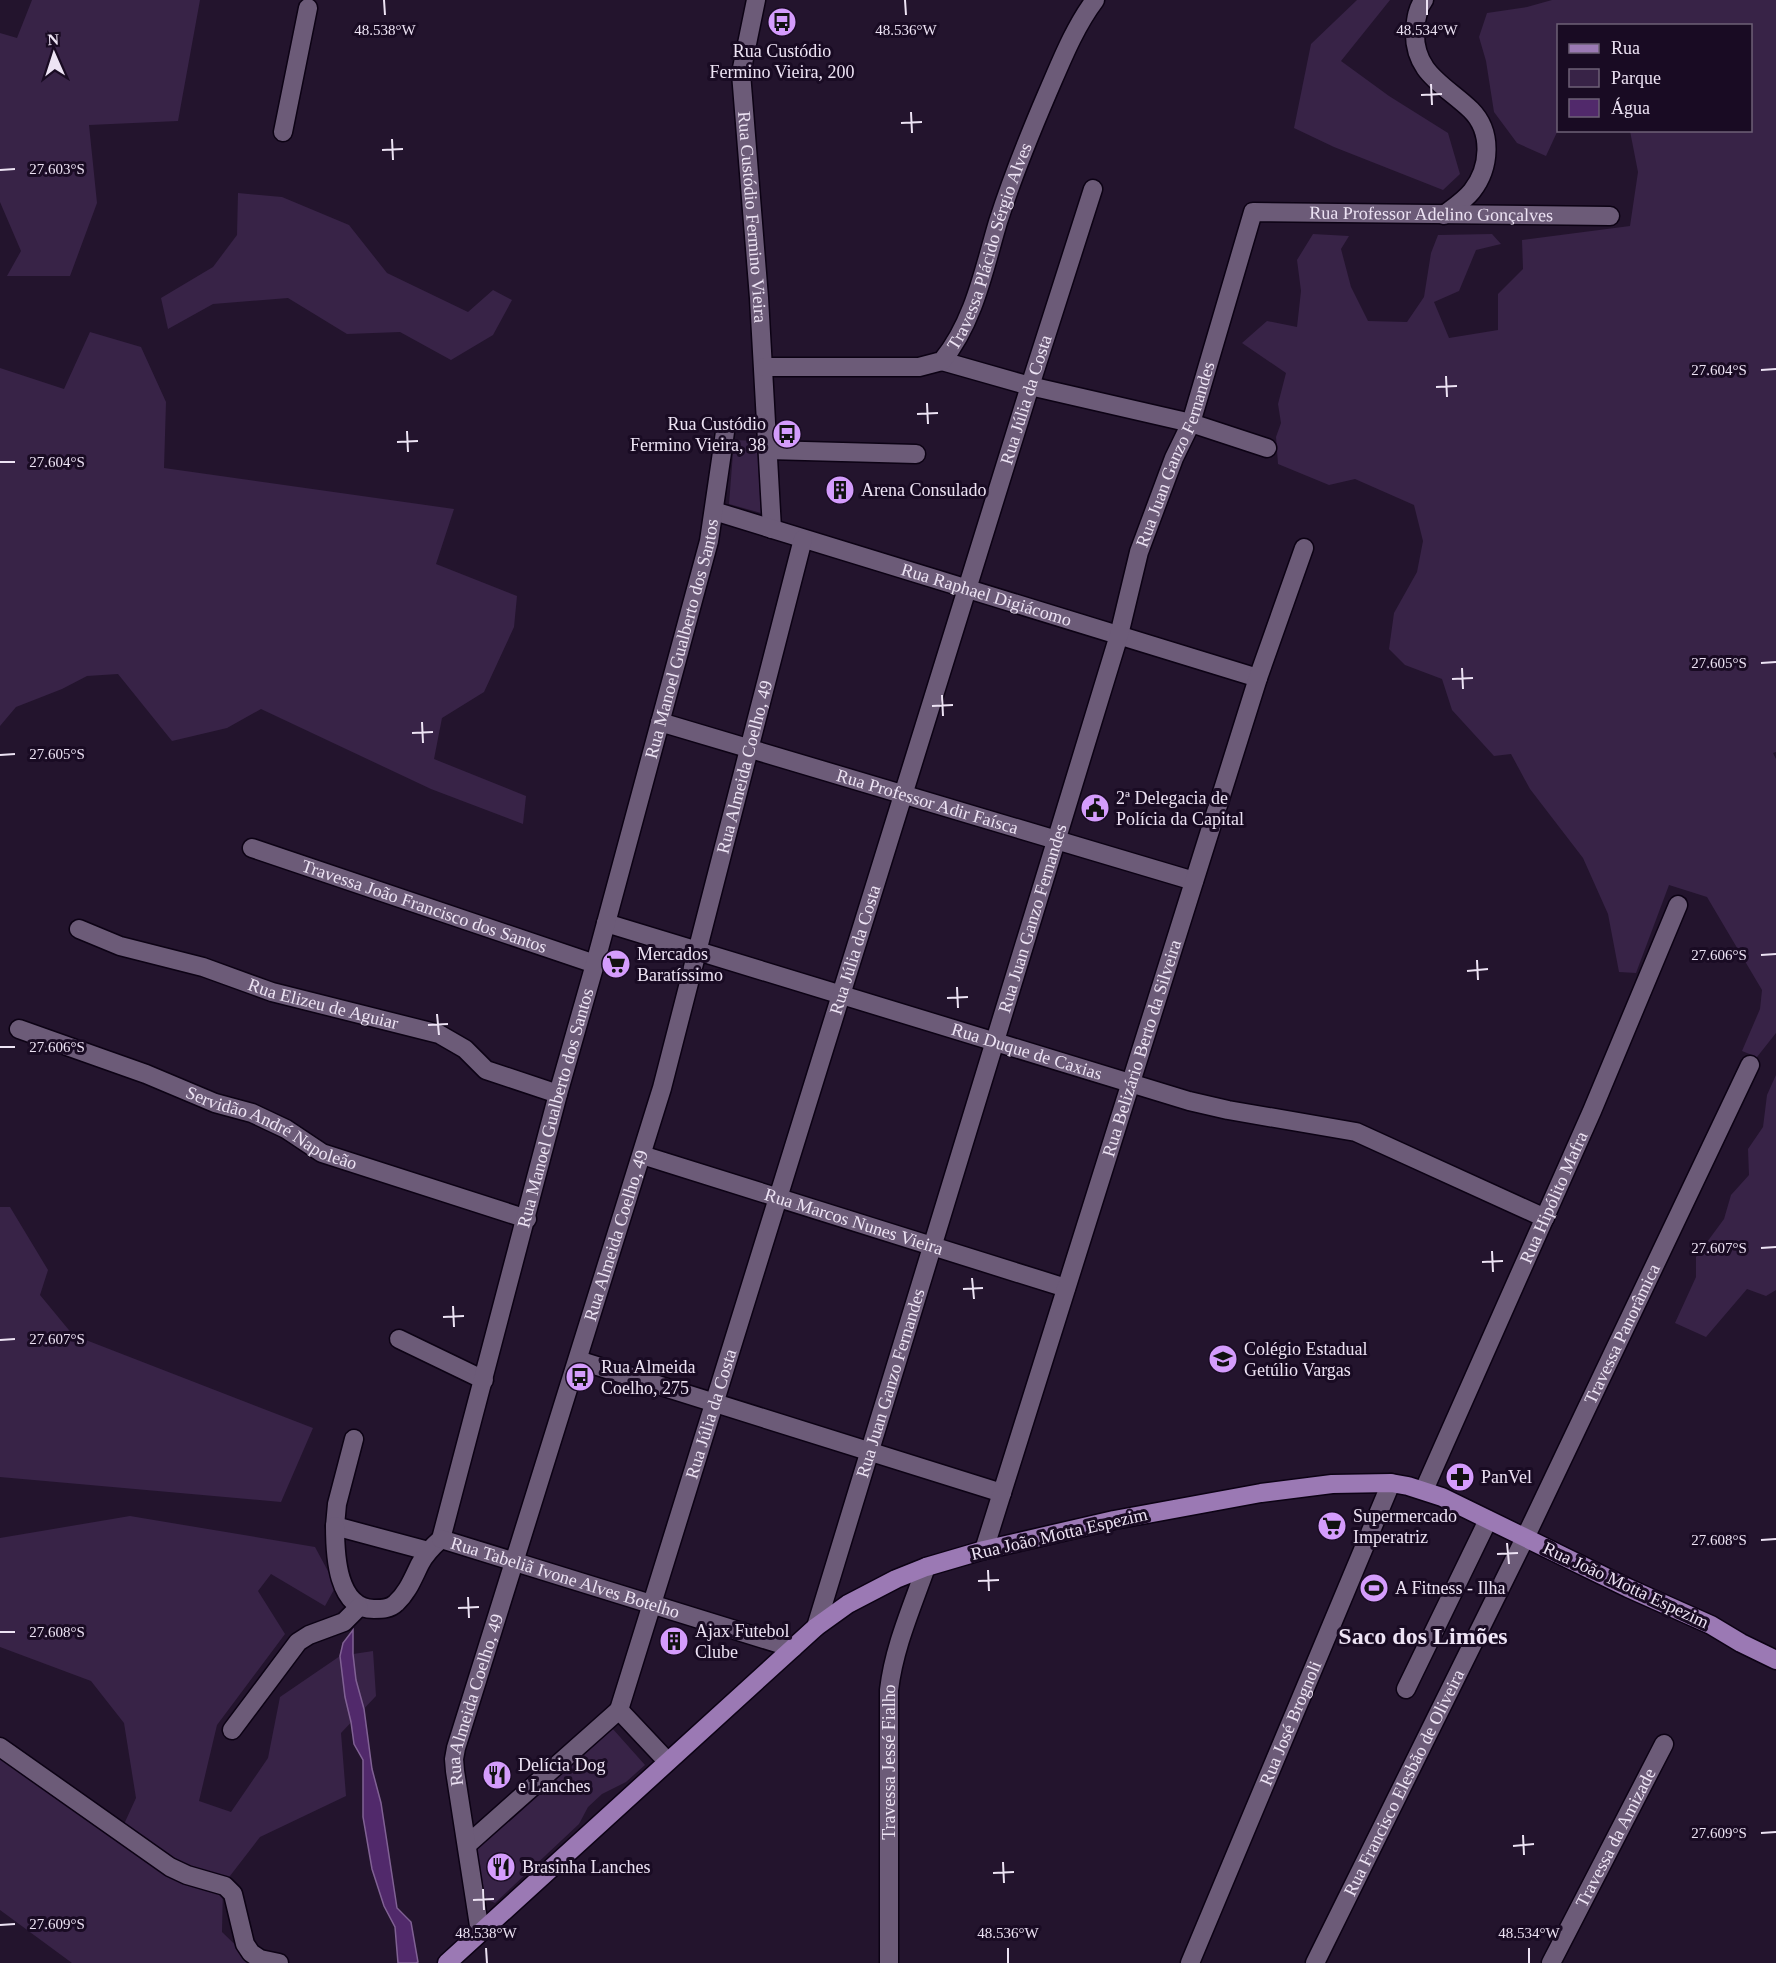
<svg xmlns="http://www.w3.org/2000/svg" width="1776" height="1963" viewBox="0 0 1776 1963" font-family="Georgia,serif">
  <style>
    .green { fill: #382347 }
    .water { fill: #51296b; stroke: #806194; stroke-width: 1.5 }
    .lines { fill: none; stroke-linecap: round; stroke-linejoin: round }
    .minor-casing { stroke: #0c0214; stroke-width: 21 }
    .major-casing { stroke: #0c0214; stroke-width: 21 }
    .minor { stroke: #6c5b78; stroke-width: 18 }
    .major { stroke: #9b79b4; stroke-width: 18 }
    .ticks { fill: none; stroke: #ede3f4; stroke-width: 2 }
    .labels { text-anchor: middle; stroke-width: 6; stroke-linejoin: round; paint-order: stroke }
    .poi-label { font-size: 18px; fill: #ede3f4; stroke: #190b23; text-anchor: start }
    .street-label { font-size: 18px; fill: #ede3f4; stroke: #190b23 }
    .district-label { font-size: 24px; font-weight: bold; fill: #ede3f4; stroke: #190b23 }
    .ticks-label { font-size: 15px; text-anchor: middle; fill: #ede3f4; stroke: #190b23; stroke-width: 6; stroke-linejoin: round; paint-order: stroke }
  </style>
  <rect width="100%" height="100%" fill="#23142d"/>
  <path class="green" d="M32,0h168l-22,121 -89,4 8,78 -27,73h-63l14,-25 -21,-49v-169l17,5z
    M1357,0h33l-49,61 48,35 59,37 12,41 -17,16 -109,-43 -40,-19 17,-84z
    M1552,0h224v752l-3,1 3,6v274l-19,24 -15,-6 18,-42 2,-19 -55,-93 -38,-12 -33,88 -17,-1 -11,-58 -25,-56 -53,-69 -19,-35 -17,2 -42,-46 -10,-31 -37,-14 -16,-16 5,-36 23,-41 6,-31 -9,-36 -59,-26 -26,6 -51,-21 -2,-27 5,-14 -3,-19 8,-31 -44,-30 25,-22 30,6 4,-36 -4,-31 16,-26 36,2 -8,13 10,38 17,34 39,1 17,-25 7,-44 7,-18 54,-1 9,10 -25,6 -17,41 -25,11 15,36 49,-8v-36l25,-25 -1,-29 108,-14 8,-54 -8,-41 120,-1v-104h-192v104l-12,26 -29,-13 -23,-31 -8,-51 -7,-24 8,-24 40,-6z
    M238,193l44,4 67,28 38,48 81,39 25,-22 19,10 -19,35 -42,25 -51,-28 -53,2 -59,-36 -75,6 -45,25 -7,-31 52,-31 24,-32z
    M90,332l51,15 25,55 -2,66 290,41 -18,55 81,32 -3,31 -30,65 -42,26 -8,41 92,37 -3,28 -92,-35 -170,-80 -34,19 -55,13 -54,-67 -31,2 -25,13 -46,18 -16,19v-358l64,21z
    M734,440l23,1 4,72 -32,-9z
    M1776,1075v215l-10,6 -19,-7 -41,48 -31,-14 21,-46v-20l28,-38 7,-24 18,-20 -1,-26 15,-22 4,-32z
    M0,1207h10l38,63 -8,25 33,40 240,93 -32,74 -281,-25z
    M130,1516l185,31 21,39 -11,20 -54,-32 -13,17 27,43 -68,91 -18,76 32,11 37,-54 12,-61 60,-41 33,-5 3,45 -35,37 5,63 -86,41 -37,48 -1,47 32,31h-182l-72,-53v-155l120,78 16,-35 -12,-75 -33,-42 -91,-34v-109z
    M612,1728l33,37 -19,17 -24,12 -14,13 -9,17 -84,79 -11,-5 -8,-52z"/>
  <path class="water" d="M353,1630v24l3,26 8,29 8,60 9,34 16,105 14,14 7,40 -2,1h-18l-3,-36 -11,-21 -12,-37 -9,-52v-57l-9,-16 -3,-22 -6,-25 -5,-41 3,-13z"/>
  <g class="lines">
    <g class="minor-casing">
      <g id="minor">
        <path id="s1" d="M756,0l-15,73 18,225 13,231"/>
        <path d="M1424,0c-7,8 -8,20 -9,30 -2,43 30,55 56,80 22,22 19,58 1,81 -7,9 -19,17 -28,24"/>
        <path d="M283,132l25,-124"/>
        <path d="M942,361l88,25 161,37 76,25"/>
        <path id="s2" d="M764,367h155l23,-6c32,-39 42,-92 56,-139 14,-44 31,-86 49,-128 14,-32 27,-66 48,-94"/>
        <path d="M768,450l148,4"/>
        <path id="s3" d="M714,511l544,167"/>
        <path id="s4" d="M660,722l534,159"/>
        <path id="s5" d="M252,848l343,116"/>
        <path id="s6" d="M606,923l583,178 39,9 128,22 189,86"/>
        <path id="s7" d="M79,929l41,17 83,21 69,25 167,42 26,15 21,21 72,24"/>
        <path id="s8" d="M19,1029l127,45 69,29 37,10 34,16 36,24 205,66"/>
        <path id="s9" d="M642,1155l424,133"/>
        <path d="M399,1339l85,41"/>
        <path d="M578,1360l424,133"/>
        <path d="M354,1439l-17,65 -2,22 93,25"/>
        <path id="s10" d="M1424,1490l168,-379 86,-206"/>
        <path d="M335,1526c0,29 2,83 39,83 8,0 16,0 22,-6 12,-11 17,-25 24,-39 5,-10 13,-18 21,-25"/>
        <path id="s11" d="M441,1539l117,-445 37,-130 114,-423 16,-109"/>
        <path id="s12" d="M441,1539l352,109"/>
        <path id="s13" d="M984,1550l274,-872 46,-130"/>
        <path id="s14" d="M816,1627l303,-992 20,-83 35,-94 17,-35 62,-211 357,4"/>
        <path d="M1406,1689l82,-169"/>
        <path id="s15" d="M619,1710l411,-1324 63,-197"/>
        <path d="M232,1730l66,-88 11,-7 35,-13 15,-15"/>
        <path d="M0,1747l170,120 17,8 38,11 8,8 12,50 6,9 9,6 19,4"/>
        <path d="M467,1845l152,-135 48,51"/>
        <path id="s16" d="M480,1932l-25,-161 -1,-12 2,-11 206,-660 141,-549"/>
        <path id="s17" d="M889,1963v-273c5,-43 23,-83 37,-123"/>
        <path id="s18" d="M1190,1963l201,-480"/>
        <path id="s19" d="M1315,1963l210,-425 225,-473"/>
        <path id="s20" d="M1551,1963l113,-219"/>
      </g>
    </g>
    <g class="major-casing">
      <path id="major" d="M447,1963l369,-336 32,-23 48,-25 30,-12 58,-17 130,-30 147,-27 71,-9 59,-1 17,3 34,11 186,91 83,37 30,18 35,17"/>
    </g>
    <use href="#minor" class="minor"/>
    <use href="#major" class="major"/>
  </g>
  <path class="ticks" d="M384,0l1,15M905,0l1,15M1427,0v15M1431,84l1,21M1421,95l21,-1M911,112l1,21M901,123l21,-1M392,139l1,21M382,150l21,-1M0,170l15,-1M1761,370l15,-1M1446,376l1,21M1436,387l21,-1M927,403l1,21M917,414l21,-1M407,431l1,21M397,442l21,-1M0,462h15M1761,663l15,-1M1462,668l1,21M1452,679l21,-1M942,695l1,21M932,706l21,-1M422,722l1,21M412,733l21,-1M0,755l15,-1M1761,955l15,-1M1477,960l1,20M1467,971l21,-2M957,987l1,21M947,998l21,-1M437,1014l2,21M428,1025l20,-1M0,1047h15M1761,1248l15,-1M1492,1251l1,21M1482,1262l21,-1M972,1278l2,21M963,1289l20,-1M453,1306l1,21M443,1317l21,-1M0,1340l15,-1M1761,1540l15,-1M1507,1543l2,21M1497,1554l21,-1M988,1570l1,21M978,1581l21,-1M468,1597l1,21M458,1608l21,-1M0,1632h15M1761,1833l15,-1M1523,1835l1,20M1513,1846l21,-2M1003,1862l1,21M993,1873l21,-1M483,1889l1,21M473,1900l21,-1M0,1925l15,-1M486,1948l1,15M1008,1948v15M1529,1948v15"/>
  <defs>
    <g id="bus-disc" transform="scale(1.5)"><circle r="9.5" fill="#d49cfc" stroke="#190b23"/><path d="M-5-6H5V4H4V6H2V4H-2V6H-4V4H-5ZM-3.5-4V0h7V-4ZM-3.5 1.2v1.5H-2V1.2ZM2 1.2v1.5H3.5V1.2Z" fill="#111"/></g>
    <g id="building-disc" transform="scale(1.5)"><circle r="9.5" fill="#d49cfc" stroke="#190b23"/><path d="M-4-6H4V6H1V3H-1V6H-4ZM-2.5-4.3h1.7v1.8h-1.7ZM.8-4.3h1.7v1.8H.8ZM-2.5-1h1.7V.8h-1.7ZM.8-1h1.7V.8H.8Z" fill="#111"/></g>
    <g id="civic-disc" transform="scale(1.5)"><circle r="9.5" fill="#d49cfc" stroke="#190b23"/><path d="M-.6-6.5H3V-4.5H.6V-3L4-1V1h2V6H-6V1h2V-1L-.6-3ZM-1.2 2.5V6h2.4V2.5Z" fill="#111"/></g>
    <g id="supermarket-disc" transform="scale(1.5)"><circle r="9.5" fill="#d49cfc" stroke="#190b23"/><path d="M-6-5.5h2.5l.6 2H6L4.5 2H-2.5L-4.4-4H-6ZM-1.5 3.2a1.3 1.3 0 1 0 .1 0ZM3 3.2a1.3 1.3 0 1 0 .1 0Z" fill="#111"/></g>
    <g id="school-disc" transform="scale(1.5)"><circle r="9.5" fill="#d49cfc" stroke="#190b23"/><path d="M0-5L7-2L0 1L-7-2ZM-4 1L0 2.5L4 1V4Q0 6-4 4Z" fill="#111"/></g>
    <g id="pharmacy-disc" transform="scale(1.5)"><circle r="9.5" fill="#d49cfc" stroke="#190b23"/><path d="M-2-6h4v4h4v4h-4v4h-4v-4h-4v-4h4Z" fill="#111"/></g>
    <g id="stadium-disc" transform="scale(1.5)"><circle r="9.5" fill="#d49cfc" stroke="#190b23"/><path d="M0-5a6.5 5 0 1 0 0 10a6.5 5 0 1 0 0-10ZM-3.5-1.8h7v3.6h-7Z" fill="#111"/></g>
    <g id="restaurant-disc" transform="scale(1.5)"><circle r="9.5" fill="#d49cfc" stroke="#190b23"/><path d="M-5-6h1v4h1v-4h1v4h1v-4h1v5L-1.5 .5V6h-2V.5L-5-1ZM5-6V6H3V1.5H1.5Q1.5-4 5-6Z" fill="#111"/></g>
  </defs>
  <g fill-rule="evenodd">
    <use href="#bus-disc" x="782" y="22"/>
    <use href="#bus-disc" x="787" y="434"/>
    <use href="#building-disc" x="840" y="490"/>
    <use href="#civic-disc" x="1095" y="808"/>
    <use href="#supermarket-disc" x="616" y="964"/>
    <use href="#school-disc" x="1223" y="1359"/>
    <use href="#bus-disc" x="580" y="1377"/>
    <use href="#pharmacy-disc" x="1460" y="1477"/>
    <use href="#supermarket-disc" x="1332" y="1526"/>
    <use href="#stadium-disc" x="1374" y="1588"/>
    <use href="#building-disc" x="674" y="1641"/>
    <use href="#restaurant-disc" x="497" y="1775"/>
    <use href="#restaurant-disc" x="501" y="1867"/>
  </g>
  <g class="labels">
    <g class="poi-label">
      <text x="782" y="57" text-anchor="middle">Rua Custódio<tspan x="782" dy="21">Fermino Vieira, 200</tspan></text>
      <text x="766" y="430" text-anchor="end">Rua Custódio<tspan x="766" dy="21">Fermino Vieira, 38</tspan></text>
      <text x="861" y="496">Arena Consulado</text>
      <text x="1116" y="804">2ª Delegacia de<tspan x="1116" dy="21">Polícia da Capital</tspan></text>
      <text x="637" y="960">Mercados<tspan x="637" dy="21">Baratíssimo</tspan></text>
      <text x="1244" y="1355">Colégio Estadual<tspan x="1244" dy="21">Getúlio Vargas</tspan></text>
      <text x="601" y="1373">Rua Almeida<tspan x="601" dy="21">Coelho, 275</tspan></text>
      <text x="1481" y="1483">PanVel</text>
      <text x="1353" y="1522">Supermercado<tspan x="1353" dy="21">Imperatriz</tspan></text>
      <text x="1395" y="1594">A Fitness - Ilha</text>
      <text x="695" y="1637">Ajax Futebol<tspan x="695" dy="21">Clube</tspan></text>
      <text x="518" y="1771">Delícia Dog<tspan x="518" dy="21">e Lanches</tspan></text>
      <text x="522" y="1873">Brasinha Lanches</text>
    </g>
    <g class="street-label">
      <text dy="6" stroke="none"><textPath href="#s14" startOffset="1660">Rua Professor Adelino Gonçalves</textPath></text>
      <text dy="6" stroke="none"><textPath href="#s1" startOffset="219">Rua Custódio Fermino Vieira</textPath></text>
      <text dy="6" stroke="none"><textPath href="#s2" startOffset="304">Travessa Plácido Sérgio Alves</textPath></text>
      <text dy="6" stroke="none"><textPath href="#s15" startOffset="1372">Rua Júlia da Costa</textPath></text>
      <text dy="6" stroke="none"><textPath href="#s14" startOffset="1227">Rua Juan Ganzo Fernandes</textPath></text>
      <text dy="6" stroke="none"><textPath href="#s3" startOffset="285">Rua Raphael Digiácomo</textPath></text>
      <text dy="6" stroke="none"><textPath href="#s11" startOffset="932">Rua Manoel Gualberto dos Santos</textPath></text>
      <text dy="6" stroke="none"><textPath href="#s16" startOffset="1209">Rua Almeida Coelho, 49</textPath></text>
      <text dy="6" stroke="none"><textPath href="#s4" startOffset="279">Rua Professor Adir Faísca</textPath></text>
      <text dy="6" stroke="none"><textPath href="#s5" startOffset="182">Travessa João Francisco dos Santos</textPath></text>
      <text dy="6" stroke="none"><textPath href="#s14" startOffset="741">Rua Juan Ganzo Fernandes</textPath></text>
      <text dy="6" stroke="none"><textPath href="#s15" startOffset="796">Rua Júlia da Costa</textPath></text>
      <text dy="6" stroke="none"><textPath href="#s7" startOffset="256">Rua Elizeu de Aguiar</textPath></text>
      <text dy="6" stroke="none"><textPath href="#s13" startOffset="526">Rua Belizário Berto da Silveira</textPath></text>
      <text dy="6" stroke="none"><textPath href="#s6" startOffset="440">Rua Duque de Caxias</textPath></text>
      <text dy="6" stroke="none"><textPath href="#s11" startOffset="446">Rua Manoel Gualberto dos Santos</textPath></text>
      <text dy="6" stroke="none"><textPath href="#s8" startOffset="272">Servidão André Napoleão</textPath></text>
      <text dy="6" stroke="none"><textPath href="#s10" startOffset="320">Rua Hipólito Mafra</textPath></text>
      <text dy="6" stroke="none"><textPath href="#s9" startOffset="222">Rua Marcos Nunes Vieira</textPath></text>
      <text dy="6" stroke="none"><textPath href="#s16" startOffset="723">Rua Almeida Coelho, 49</textPath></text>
      <text dy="6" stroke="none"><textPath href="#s19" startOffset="700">Travessa Panorâmica</textPath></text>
      <text dy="6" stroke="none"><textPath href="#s14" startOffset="255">Rua Juan Ganzo Fernandes</textPath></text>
      <text dy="6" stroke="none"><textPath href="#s15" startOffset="310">Rua Júlia da Costa</textPath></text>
      <text transform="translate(1059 1534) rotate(-13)" y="6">Rua João Motta Espezim</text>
      <text dy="6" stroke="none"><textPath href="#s12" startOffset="130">Rua Tabeliã Ivone Alves Botelho</textPath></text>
      <text transform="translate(1626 1585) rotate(25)" y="6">Rua João Motta Espezim</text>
      <text dy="6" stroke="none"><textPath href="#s16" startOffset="237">Rua Almeida Coelho, 49</textPath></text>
      <text dy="6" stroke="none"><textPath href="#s18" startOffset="260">Rua José Brognoli</textPath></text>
      <text dy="6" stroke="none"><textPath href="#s17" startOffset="201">Travessa Jessé Fialho</textPath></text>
      <text dy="6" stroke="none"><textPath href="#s19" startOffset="201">Rua Francisco Elesbão de Oliveira</textPath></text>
      <text dy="6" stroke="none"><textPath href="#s20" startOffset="141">Travessa da Amizade</textPath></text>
    </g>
    <g class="district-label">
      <text x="1423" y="1644">Saco dos Limões</text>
    </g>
  </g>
  <g class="ticks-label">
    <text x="385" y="35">48.538°W</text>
    <text x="906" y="35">48.536°W</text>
    <text x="1427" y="35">48.534°W</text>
    <text x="57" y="174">27.603°S</text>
    <text x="1719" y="375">27.604°S</text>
    <text x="57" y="467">27.604°S</text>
    <text x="1719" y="668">27.605°S</text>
    <text x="57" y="759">27.605°S</text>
    <text x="1719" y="960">27.606°S</text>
    <text x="57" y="1052">27.606°S</text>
    <text x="1719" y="1253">27.607°S</text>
    <text x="57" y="1344">27.607°S</text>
    <text x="1719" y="1545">27.608°S</text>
    <text x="57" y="1637">27.608°S</text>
    <text x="1719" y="1838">27.609°S</text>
    <text x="57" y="1929">27.609°S</text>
    <text x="486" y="1938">48.538°W</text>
    <text x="1008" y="1938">48.536°W</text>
    <text x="1529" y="1938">48.534°W</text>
  </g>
  <rect x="1557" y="24" width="195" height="108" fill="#190b23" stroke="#6e6177" stroke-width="1.5"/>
  <rect x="1569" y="44" width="30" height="9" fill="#9b79b4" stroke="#6e6177" stroke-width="1.5"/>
  <text x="1611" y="54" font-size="18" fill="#ede3f4">Rua</text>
  <rect x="1569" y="69" width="30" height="18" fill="#382347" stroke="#6e6177" stroke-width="1.5"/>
  <text x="1611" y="84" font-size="18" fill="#ede3f4">Parque</text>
  <rect x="1569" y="99" width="30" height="18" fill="#51296b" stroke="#6e6177" stroke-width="1.5"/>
  <text x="1611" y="114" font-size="18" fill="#ede3f4">Água</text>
  <g transform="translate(54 54) rotate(357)" stroke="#190b23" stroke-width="4.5" paint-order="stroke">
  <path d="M0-4.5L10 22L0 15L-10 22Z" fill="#ede3f4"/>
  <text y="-9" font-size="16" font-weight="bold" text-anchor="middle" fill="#ede3f4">N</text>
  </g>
</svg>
